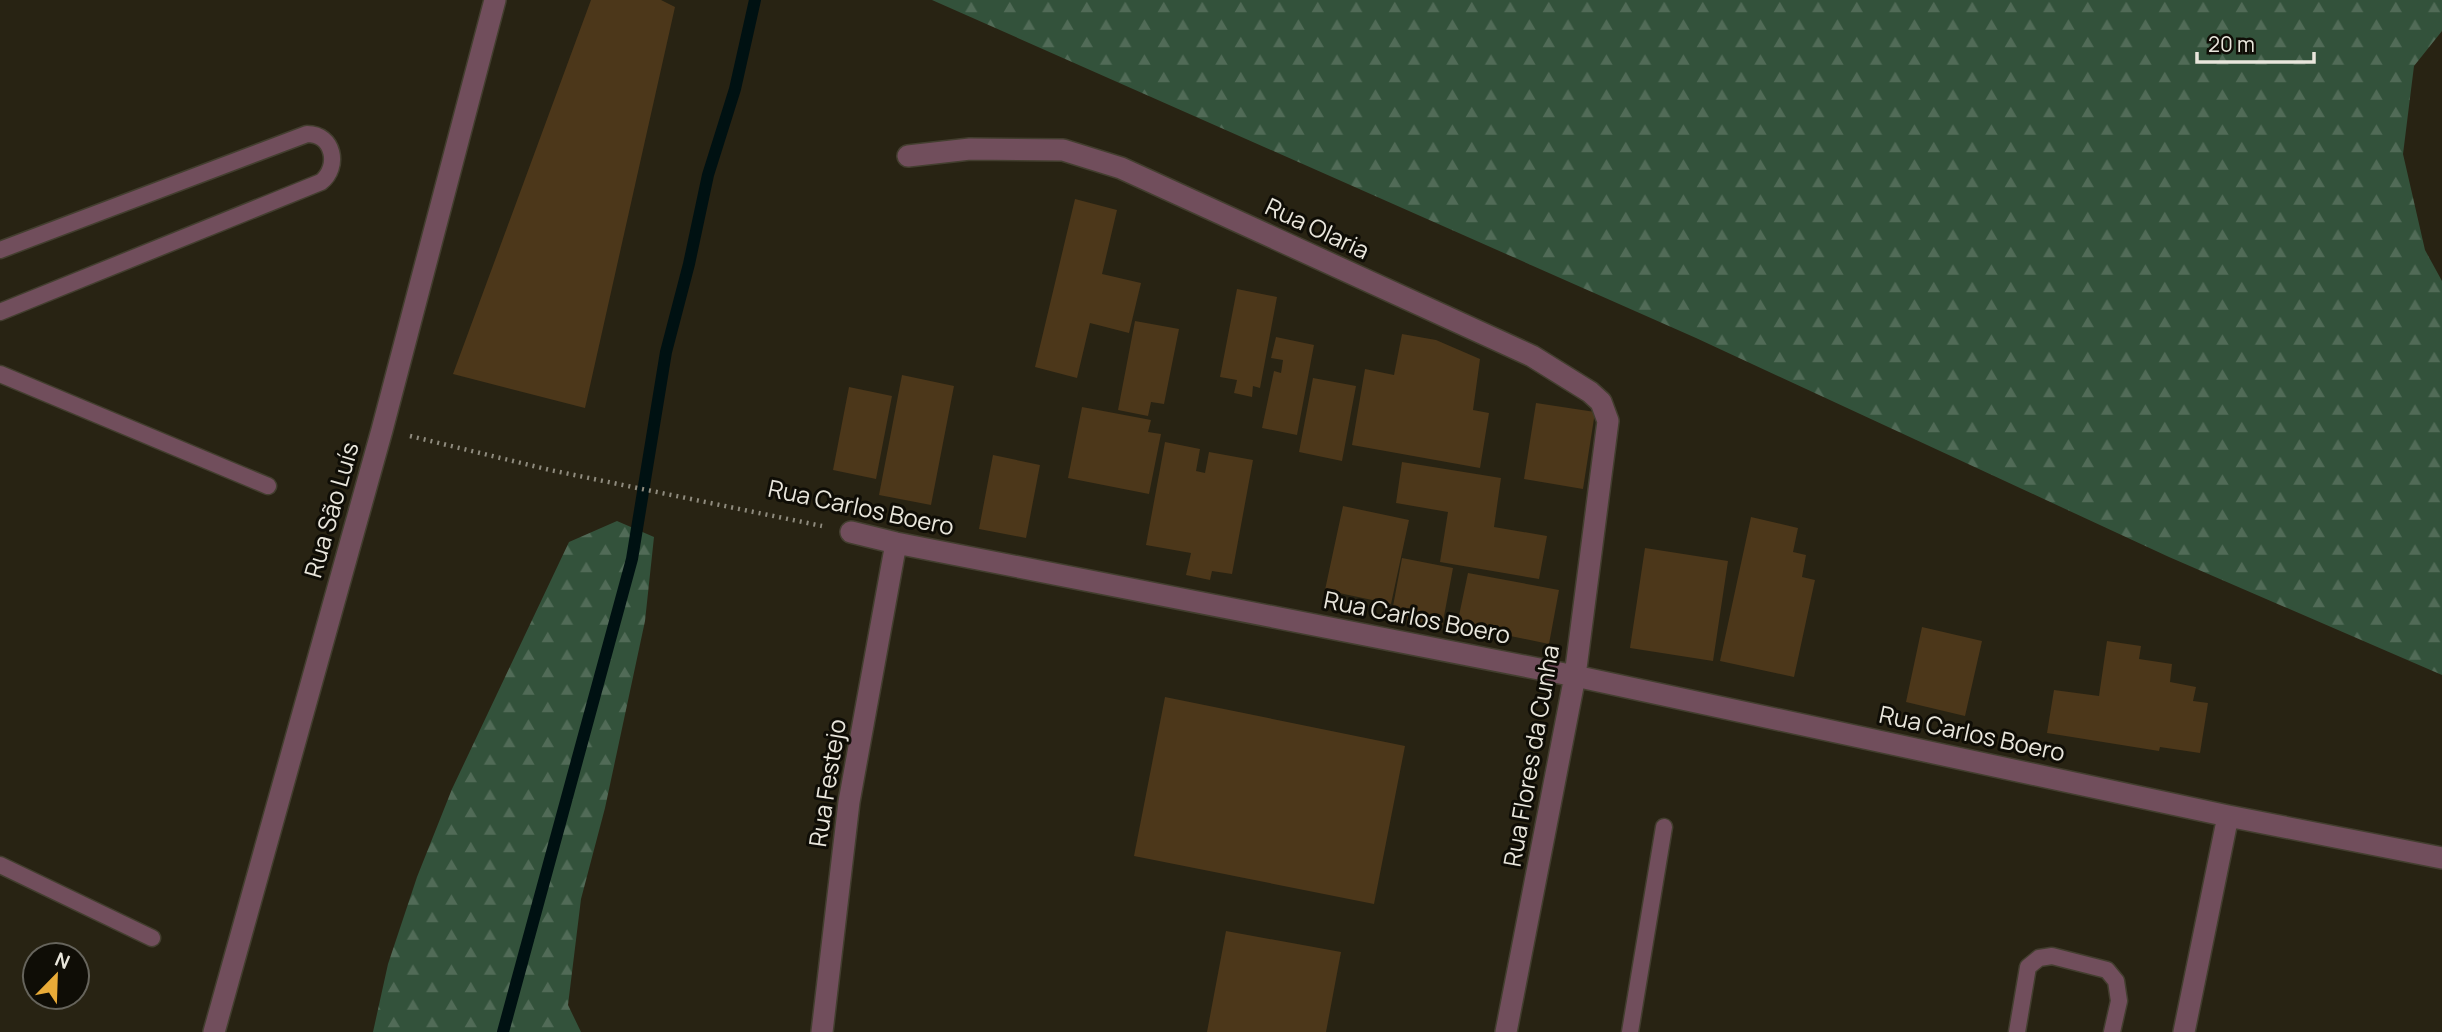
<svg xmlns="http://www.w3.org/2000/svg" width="2442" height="1032" viewBox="0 0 2442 1032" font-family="Manrope,sans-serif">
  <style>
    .forest { fill: url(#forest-firs) }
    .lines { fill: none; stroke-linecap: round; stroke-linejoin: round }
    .stream { stroke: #001112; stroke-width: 12 }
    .building { fill: #4c371a }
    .lane-casing { stroke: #433e2f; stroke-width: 19 }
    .street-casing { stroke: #433e2f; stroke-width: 24 }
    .path { stroke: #8f8b7e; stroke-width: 4.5; stroke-dasharray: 2 5; stroke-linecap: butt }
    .lane { stroke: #714e5c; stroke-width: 16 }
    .street { stroke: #714e5c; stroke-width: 21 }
    .labels { text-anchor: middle; stroke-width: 6; stroke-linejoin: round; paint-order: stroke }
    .street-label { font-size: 24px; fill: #e9e6dc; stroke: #0f0d06 }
  </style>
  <defs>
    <pattern id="forest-firs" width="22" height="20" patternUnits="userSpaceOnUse" patternTransform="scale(1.75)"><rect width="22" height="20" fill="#33523b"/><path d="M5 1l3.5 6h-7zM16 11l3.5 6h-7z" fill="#516b57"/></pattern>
  </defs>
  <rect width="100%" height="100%" fill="#282313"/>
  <path class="forest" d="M932,0h1510v31l-28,35 -11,88 22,96 17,31v394l-273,-118 -473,-219z
    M617,521l37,16 -9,84 -40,187 -24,91 -13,106 13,27h-208l15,-68 29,-87 35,-88 117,-247z"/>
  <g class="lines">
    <path class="stream" d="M503,1032l129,-473 34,-207 23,-88 19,-89 27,-86 20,-89"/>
  </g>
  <path class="building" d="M591,0h70l14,7 -90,401 -132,-34z
    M1075,199l42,11 -15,64 39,9 -12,50 -39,-10 -13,55 -42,-11z
    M1237,289l40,8 -17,91 -7,-2 -1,11 -18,-4 3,-13 -17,-3z
    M1135,321l44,8 -15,75 -13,-2 -3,14 -30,-6z
    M1402,334l34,6 44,19 -7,51 16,3 -9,55 -128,-23 13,-76 29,6z
    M1276,337l38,8 -17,90 -35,-7 12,-57 7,2 2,-13 -12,-2z
    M902,375l52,11 -23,119 -52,-10z
    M1313,378l43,8 -14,75 -43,-9z
    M849,387l43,9 -16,83 -43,-9z
    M1536,403l59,9 -12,77 -59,-10z
    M1082,407l69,13 -3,12 13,2 -12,60 -81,-16z
    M1165,442l35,7 -4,22 9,2 4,-21 44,8 -21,114 -20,-3 -2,9 -24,-5 5,-22 -45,-8z
    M993,455l47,10 -14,73 -47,-9z
    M1402,462l99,16 -7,49 53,9 -8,43 -99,-17 8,-50 -52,-9z
    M1343,506l66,14 -18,84 -66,-14z
    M1751,517l47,11 -5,24 13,3 -4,22 13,3 -21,97 -74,-16z
    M1645,548l83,13 -15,100 -83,-13z
    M1402,558l51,10 -11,59 -51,-10z
    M1468,573l91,17 -10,54 -92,-19z
    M1922,627l60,14 -17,75 -59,-14z
    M2107,641l34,5 -2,13 33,5 -2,18 26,5 -3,14 15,2 -8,50 -40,-6 -1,4 -112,-18 7,-43 45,6z
    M1165,697l240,49 -31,158 -240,-48z
    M1226,931l115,21 -15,80h-119z"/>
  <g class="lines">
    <g class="lane-casing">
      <path id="lane" d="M0,250l307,-116c27,0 33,33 14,48l-321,130
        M0,374l268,112
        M0,865l152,73
        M1630,1032l34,-205
        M2017,1032l11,-65 11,-9 13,-2 55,14 9,11 3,20 -7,31"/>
    </g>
    <g class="street-casing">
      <path id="street" d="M908,156l62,-7 93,1 58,18 411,188 58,36 11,10 7,19 -33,255 -69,356
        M851,532l45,11 679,133 653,140 214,42
        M214,1032l168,-602 113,-430
        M822,1032l27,-230 47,-259
        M2184,1032l44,-216"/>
    </g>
    <path class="path" d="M410,436l140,34 272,56"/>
    <use href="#lane" class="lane"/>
    <use href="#street" class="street"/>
  </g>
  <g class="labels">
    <g class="street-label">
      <text transform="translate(1317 229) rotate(25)" y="8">Rua Olaria</text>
      <text transform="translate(861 508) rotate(12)" y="8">Rua Carlos Boero</text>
      <text transform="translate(332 510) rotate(-74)" y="8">Rua São Luís</text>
      <text transform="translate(1417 618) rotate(11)" y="8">Rua Carlos Boero</text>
      <text transform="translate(1972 734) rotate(12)" y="8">Rua Carlos Boero</text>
      <text transform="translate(1532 756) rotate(-80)" y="8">Rua Flores da Cunha</text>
      <text transform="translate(828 783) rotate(-81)" y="8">Rua Festejo</text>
    </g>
  </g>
  <g transform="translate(56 976) rotate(23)"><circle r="33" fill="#0f0d06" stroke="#66645c" stroke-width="2"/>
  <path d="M0-5L12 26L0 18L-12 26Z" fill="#e9ab38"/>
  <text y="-10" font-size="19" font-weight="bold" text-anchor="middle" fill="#e9e6dc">N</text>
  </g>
  <path d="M2197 52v10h117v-10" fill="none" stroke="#e9e6dc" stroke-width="3.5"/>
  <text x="2208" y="52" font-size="21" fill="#e9e6dc" stroke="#0f0d06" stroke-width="5" paint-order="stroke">20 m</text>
</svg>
